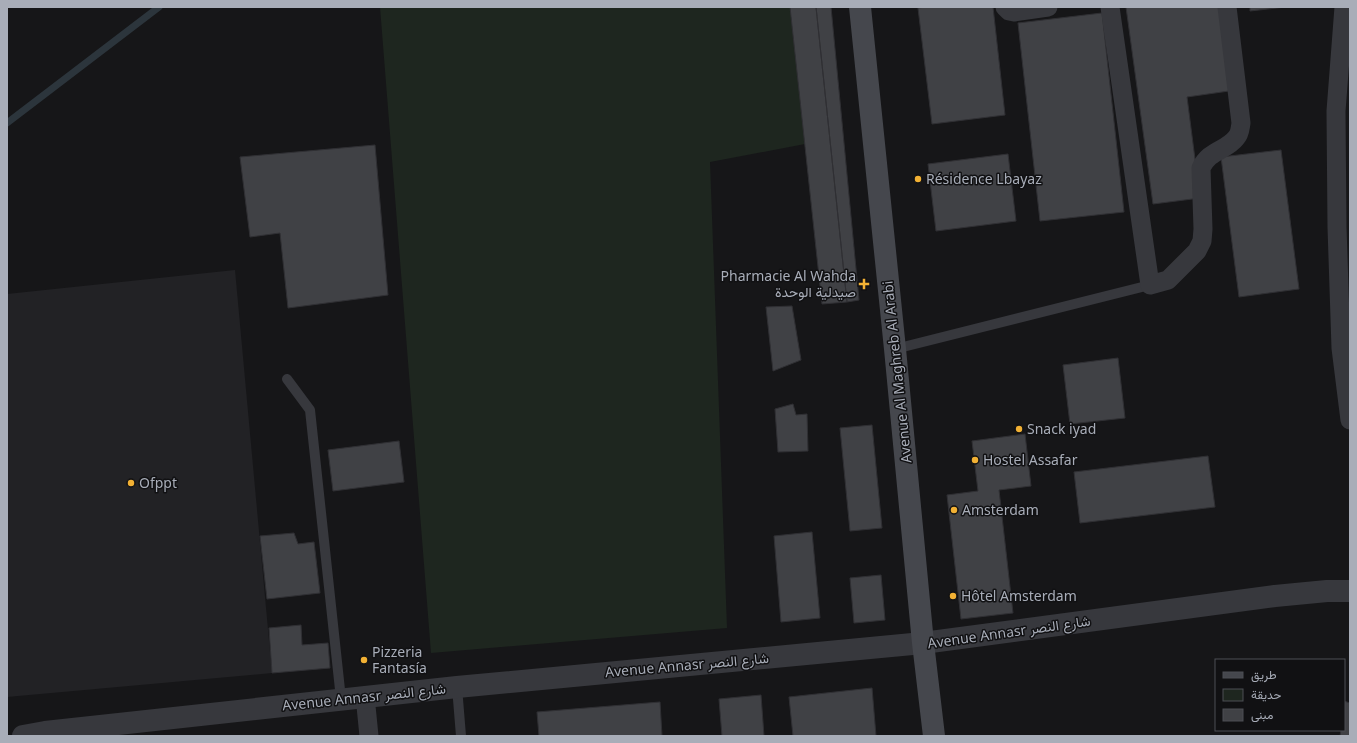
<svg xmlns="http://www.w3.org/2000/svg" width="1357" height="743" viewBox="0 0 1357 743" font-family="'Noto Sans',Vazirmatn,sans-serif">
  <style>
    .built { fill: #222225 }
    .green { fill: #1e261f }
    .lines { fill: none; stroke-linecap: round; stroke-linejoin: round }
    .stream { stroke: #2c353c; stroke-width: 7 }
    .building { fill: #404145; stroke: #303034 }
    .service { stroke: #37383d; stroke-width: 10 }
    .minor { stroke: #37383d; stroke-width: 19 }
    .tertiary { stroke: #37383d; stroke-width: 22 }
    .secondary { stroke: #45474d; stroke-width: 22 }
    .poi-dot { fill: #f2b134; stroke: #111113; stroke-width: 1.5 }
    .labels { text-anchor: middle; stroke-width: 3; stroke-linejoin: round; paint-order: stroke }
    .poi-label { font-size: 14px; fill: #a8adb8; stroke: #111113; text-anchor: start }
    .street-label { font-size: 14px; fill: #a8adb8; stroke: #111113 }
  </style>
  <rect width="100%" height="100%" fill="#161618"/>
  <path class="built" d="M235,270l37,403 -265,24v-403z"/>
  <path class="green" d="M380,7h410l15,137 -95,18 17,466 -296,25z"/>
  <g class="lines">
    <path class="stream" d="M7,123l152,-116"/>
  </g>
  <path class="building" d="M790,7h26l31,295 -25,2z
    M816,7h15l28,293 -12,2z
    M926,7h67l12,108 -73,9 -14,-116z
    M1126,7h99l11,83 -49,7 13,101 -47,6z
    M1250,7h36l-36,4z
    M1102,13l22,199 -84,9 -22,-198z
    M375,145l13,150 -100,13 -8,-75 -30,4 -10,-80z
    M1281,150l18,139 -60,8 -18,-140z
    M1008,154l8,67 -80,10 -8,-67z
    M792,306l9,54 -28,11 -7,-64z
    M1118,358l7,60 -55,6 -7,-59z
    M793,404l3,11 11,-1 1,37 -30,1 -3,-43z
    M872,425l10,103 -32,3 -10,-103z
    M1025,434l6,52 -32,4 14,123 -52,6 -14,-124 31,-4 -6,-50z
    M399,441l5,41 -71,9 -5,-41z
    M1208,456l7,51 -135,16 -6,-51z
    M812,532l8,86 -39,4 -7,-86z
    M294,533l4,11 16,-2 6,51 -53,6 -7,-63z
    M881,575l4,45 -31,3 -4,-45z
    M301,625l1,20 26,-2 2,25 -58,5 -3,-45z
    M872,688l4,48h-83l-4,-39z
    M761,695l3,41h-42l-3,-37z
    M1344,701l6,2v33h-10l1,-6h3z
    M660,702l2,34h-123l-2,-24z"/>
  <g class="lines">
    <path class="service" d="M895,349l255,-64
      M287,379l23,31 31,289
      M457,687l4,49"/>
    <path class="minor" d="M1005,7l4,4 5,1 34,-5
      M1110,7l40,278 18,-5 29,-29 5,-10 1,-12 -2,-61c8,-18 25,-17 35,-30 4,-4 4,-9 5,-15l-14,-116
      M1344,7l-8,104 1,116 4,121 9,72
      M365,696l4,40"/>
    <path class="tertiary" d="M23,736l22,-4 412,-45 466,-44 352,-47 52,-5h23"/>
    <path class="secondary" d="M860,7l35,342 28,294 11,93"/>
  </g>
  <g class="poi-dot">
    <circle cx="918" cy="179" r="4"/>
    <path d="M862 278h4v4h4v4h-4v4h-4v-4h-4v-4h4z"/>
    <circle cx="1019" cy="429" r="4"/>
    <circle cx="975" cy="460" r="4"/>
    <circle cx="131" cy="483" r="4"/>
    <circle cx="954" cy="510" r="4"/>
    <circle cx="953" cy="596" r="4"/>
    <circle cx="364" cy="660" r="4"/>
  </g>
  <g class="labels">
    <g class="poi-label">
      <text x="926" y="184">Résidence Lbayaz</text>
      <text x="856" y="281" text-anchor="end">Pharmacie Al Wahda<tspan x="856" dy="16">صيدلية الوحدة</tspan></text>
      <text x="1027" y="434">Snack iyad</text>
      <text x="983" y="465">Hostel Assafar</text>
      <text x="139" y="488">Ofppt</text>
      <text x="962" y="515">Amsterdam</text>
      <text x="961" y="601">Hôtel Amsterdam</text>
      <text x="372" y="657">Pizzeria<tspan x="372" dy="16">Fantasía</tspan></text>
    </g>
    <g class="street-label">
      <text transform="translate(897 372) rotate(-96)" y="5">Avenue Al Maghreb Al Arabi</text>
      <text transform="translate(1009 632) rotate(-8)" y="5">Avenue Annasr شارع النصر</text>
      <text transform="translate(687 665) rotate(-5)" y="5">Avenue Annasr شارع النصر</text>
      <text transform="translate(364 697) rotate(-6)" y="5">Avenue Annasr شارع النصر</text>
    </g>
  </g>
  <rect width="1357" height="743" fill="none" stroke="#a8adb8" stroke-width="16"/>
  <rect x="1215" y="659" width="130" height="72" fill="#111113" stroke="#4d4f55"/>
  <rect x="1223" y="672" width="20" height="6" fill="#45474d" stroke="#4d4f55"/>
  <text x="1251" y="679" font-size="12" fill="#a8adb8">طريق</text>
  <rect x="1223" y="689" width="20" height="12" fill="#1e261f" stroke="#4d4f55"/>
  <text x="1251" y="699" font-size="12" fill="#a8adb8">حديقة</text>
  <rect x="1223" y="709" width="20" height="12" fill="#404145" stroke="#4d4f55"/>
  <text x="1251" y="719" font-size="12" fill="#a8adb8">مبنى</text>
</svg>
